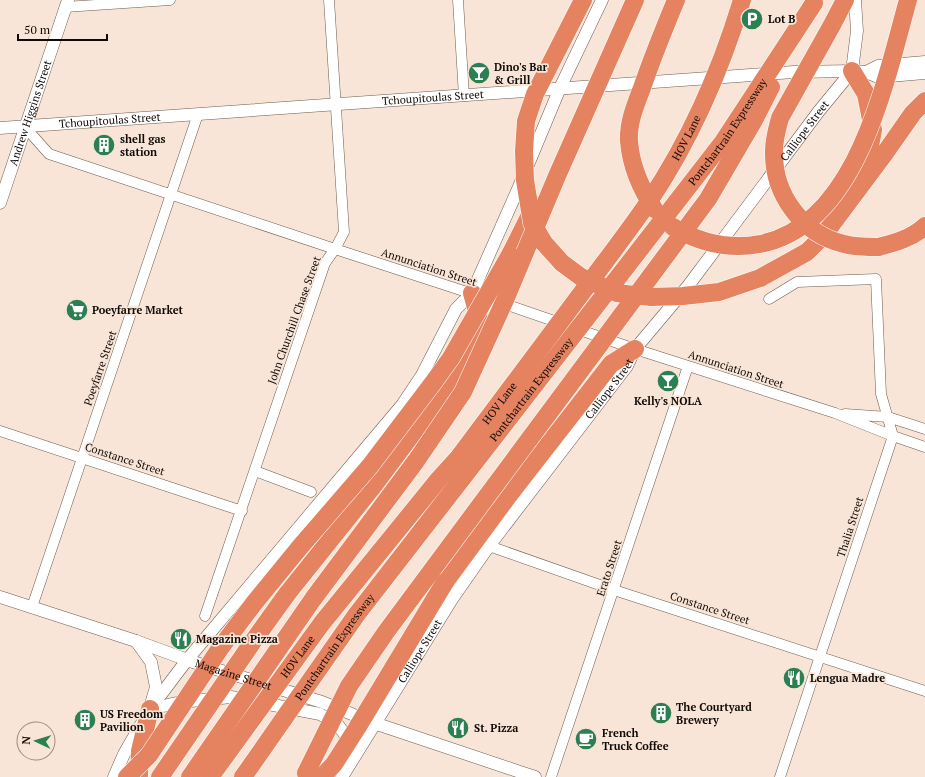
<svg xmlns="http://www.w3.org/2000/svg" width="925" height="777" viewBox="0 0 925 777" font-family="'PT Serif',serif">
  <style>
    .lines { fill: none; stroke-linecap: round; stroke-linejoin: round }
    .minor-casing { stroke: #6c5c50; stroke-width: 11 }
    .tertiary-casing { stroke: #6c5c50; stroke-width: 13 }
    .motorway-casing { stroke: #fff; stroke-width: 19 }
    .minor { stroke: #fff; stroke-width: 10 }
    .tertiary { stroke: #fff; stroke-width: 12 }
    .motorway { stroke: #e58361; stroke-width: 18 }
    .motorway-bridge-casing { stroke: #fff; stroke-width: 19; stroke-linecap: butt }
    .motorway-bridge { stroke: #e58361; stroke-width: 18 }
    .labels { text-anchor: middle; stroke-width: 3.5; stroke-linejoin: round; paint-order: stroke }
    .poi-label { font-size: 11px; font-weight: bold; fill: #100a06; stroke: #f8e5d7; text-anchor: start }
    .street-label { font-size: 11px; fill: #100a06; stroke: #f8e5d7 }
  </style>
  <rect width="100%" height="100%" fill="#f8e5d7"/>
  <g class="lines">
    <g class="minor-casing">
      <path id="minor" d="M458,0l6,96
        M65,7l105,-7
        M25,127l24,27 286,95 141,46
        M769,299l28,-17 79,-3 5,115 12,42 -113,341
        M499,302l136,47 200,64 58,23 32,11
        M845,414l43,3 37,12
        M0,431l242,80
        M255,471l56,21
        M489,546l125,44 311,101
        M32,607l166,-493
        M205,616l120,-353 10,-14 9,-17 -15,-232
        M551,777l137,-411"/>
    </g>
    <g class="tertiary-casing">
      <g id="tertiary">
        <path d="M866,72l12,-6 47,-4"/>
        <path id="s1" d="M0,128l794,-56 58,-1 14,1 12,5 47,-4"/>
        <path id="s2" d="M0,203l68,-203"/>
        <path id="s3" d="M0,597l136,44 57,21 129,40 52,21 161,54"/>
        <path d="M136,641l15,21 5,25 -5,17"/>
        <path d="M150,709l31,-7 50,-5 89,17 18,11 8,11 3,11"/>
        <path d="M114,777l10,-23 26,-45 37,-49 215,-255 20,-30 34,-66 16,-16 46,-104 42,-101 42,-88"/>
        <path id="s4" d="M342,777l110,-178 37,-53 138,-180 8,-17 53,-63 131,-175 33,-40 5,-40 -2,-31"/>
      </g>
    </g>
    <g class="motorway-casing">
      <path id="motorway" d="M852,71l14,23 7,36 -6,31 -6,16
        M878,247c17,-4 34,-9 47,-21
        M510,255l25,-50
        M760,278l47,-26 16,-16 62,-83 28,-40 12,-12
        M445,582l64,-87 102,-131 24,-15
        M287,594l84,-105 77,-103 19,-35 12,-33 -7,-25
        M139,775l1,-24 10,-42"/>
    </g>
    <use href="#minor" class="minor"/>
    <use href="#tertiary" class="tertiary"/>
    <use href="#motorway" class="motorway"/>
    <g class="motorway-bridge-casing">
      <g id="motorway-bridge">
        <path d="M583,0l-48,94 -9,27 -2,30 1,29 7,43 12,20 18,20 19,14 36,16 34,4 32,-1 36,-4 41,-14"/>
        <path d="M845,0l-13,25 -52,93c-3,11 -6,21 -6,33 -1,43 28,83 70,93 11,3 22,3 34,3"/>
        <path d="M654,209c-13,-21 -23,-42 -25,-68 -1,-18 6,-35 13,-53 10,-30 22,-59 34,-88"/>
        <path d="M673,227c27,16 55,23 87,17 98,-19 125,-163 148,-244"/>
        <path d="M306,773l43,-87 37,-54 322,-433 45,-77 18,-35"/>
        <path d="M127,777l22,-22 72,-108 34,-45 45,-55 70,-81 63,-83 18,-25 59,-103"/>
        <path d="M160,777l94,-137 33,-46"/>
        <path d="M190,777l123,-178 103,-138 47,-69 42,-92 52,-124 78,-176"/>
        <path id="s5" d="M210,777l112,-154 117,-144 20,-22c36,-48 71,-95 107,-143 28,-38 57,-75 84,-114 40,-60 71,-131 92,-200"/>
        <path id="s6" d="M243,777l114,-163 366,-472 91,-139"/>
        <path d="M322,777l12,-13 23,-36 88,-146"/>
      </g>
    </g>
    <use href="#motorway-bridge" class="motorway-bridge"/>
  </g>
  <defs>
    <g id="parking-disc" transform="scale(1.15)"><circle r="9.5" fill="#2b7f52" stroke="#f8e5d7"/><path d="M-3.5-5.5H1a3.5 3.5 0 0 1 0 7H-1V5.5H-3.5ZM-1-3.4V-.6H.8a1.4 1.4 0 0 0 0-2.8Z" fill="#fff"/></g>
    <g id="bar-disc" transform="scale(1.15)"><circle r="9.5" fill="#2b7f52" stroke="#f8e5d7"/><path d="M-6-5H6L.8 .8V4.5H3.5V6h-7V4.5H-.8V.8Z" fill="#fff"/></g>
    <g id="building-disc" transform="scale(1.15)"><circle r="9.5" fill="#2b7f52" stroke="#f8e5d7"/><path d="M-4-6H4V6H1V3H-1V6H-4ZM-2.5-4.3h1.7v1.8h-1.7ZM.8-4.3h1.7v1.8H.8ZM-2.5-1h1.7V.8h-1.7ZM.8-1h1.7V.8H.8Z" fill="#fff"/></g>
    <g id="supermarket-disc" transform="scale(1.15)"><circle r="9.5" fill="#2b7f52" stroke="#f8e5d7"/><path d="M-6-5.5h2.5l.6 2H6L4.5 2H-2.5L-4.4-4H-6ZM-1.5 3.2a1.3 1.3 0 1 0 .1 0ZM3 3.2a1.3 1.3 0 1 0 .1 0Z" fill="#fff"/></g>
    <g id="restaurant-disc" transform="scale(1.15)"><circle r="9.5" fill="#2b7f52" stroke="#f8e5d7"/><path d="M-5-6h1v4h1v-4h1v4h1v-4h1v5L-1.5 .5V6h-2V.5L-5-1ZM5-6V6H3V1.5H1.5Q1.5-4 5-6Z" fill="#fff"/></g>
    <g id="cafe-disc" transform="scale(1.15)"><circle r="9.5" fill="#2b7f52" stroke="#f8e5d7"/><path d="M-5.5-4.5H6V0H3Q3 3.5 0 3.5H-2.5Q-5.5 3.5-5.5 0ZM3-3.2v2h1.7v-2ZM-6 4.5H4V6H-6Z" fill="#fff"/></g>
  </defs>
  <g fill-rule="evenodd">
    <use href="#parking-disc" x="752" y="19"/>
    <use href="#bar-disc" x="479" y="73"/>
    <use href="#building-disc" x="104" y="145"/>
    <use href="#supermarket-disc" x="77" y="310"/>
    <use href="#bar-disc" x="668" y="381"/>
    <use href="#restaurant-disc" x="181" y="639"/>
    <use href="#restaurant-disc" x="794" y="678"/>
    <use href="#building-disc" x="661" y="713"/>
    <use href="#building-disc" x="85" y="720"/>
    <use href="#restaurant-disc" x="458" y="728"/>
    <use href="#cafe-disc" x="586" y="739"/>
  </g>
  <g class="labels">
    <g class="poi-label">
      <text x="768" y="23">Lot B</text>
      <text x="494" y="71">Dino's Bar<tspan x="494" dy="13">&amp; Grill</tspan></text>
      <text x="120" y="143">shell gas<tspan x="120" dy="13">station</tspan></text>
      <text x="92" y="314">Poeyfarre Market</text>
      <text x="668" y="405" text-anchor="middle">Kelly's NOLA</text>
      <text x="196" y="643">Magazine Pizza</text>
      <text x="810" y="682">Lengua Madre</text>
      <text x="676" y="711">The Courtyard<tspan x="676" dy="13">Brewery</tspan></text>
      <text x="100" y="718">US Freedom<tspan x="100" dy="13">Pavilion</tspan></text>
      <text x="474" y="732">St. Pizza</text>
      <text x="602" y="737">French<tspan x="602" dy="13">Truck Coffee</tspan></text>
    </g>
    <g class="street-label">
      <text dy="4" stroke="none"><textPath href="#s1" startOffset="434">Tchoupitoulas Street</textPath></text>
      <text dy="4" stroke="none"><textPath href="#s2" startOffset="95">Andrew Higgins Street</textPath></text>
      <text dy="4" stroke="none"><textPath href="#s1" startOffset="110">Tchoupitoulas Street</textPath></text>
      <text dy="4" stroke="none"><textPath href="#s4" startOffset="796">Calliope Street</textPath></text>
      <text dy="4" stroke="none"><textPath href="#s6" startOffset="807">Pontchartrain Expressway</textPath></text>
      <text dy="4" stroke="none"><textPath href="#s5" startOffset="798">HOV Lane</textPath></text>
      <text transform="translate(429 267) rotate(18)" y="4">Annunciation Street</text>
      <text transform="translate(294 320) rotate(-70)" y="4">John Churchill Chase Street</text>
      <text transform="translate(100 368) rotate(-71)" y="4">Poeyfarre Street</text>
      <text transform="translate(736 369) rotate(18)" y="4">Annunciation Street</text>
      <text dy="4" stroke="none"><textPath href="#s4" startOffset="472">Calliope Street</textPath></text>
      <text dy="4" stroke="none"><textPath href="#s6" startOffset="483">Pontchartrain Expressway</textPath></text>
      <text dy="4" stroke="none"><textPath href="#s5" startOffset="473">HOV Lane</textPath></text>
      <text transform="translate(125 459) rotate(18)" y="4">Constance Street</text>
      <text transform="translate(850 527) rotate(-72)" y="4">Thalia Street</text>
      <text transform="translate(609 568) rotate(-72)" y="4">Erato Street</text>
      <text transform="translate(710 608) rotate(18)" y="4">Constance Street</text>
      <text dy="4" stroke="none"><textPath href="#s6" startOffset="159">Pontchartrain Expressway</textPath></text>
      <text dy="4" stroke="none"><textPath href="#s4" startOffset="148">Calliope Street</textPath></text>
      <text dy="4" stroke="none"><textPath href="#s5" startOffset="149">HOV Lane</textPath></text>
      <text dy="4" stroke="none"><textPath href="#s3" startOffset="246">Magazine Street</textPath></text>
    </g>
  </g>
  <g transform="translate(36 741) rotate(274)"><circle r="19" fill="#f8e5d7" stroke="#9b8d83"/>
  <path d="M0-3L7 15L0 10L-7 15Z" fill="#2b7f52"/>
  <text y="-6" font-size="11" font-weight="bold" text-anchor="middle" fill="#100a06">N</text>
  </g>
  <path d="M18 34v6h89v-6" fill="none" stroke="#100a06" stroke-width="2"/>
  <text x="24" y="34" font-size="12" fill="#100a06" stroke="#f8e5d7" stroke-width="3" paint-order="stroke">50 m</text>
</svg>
